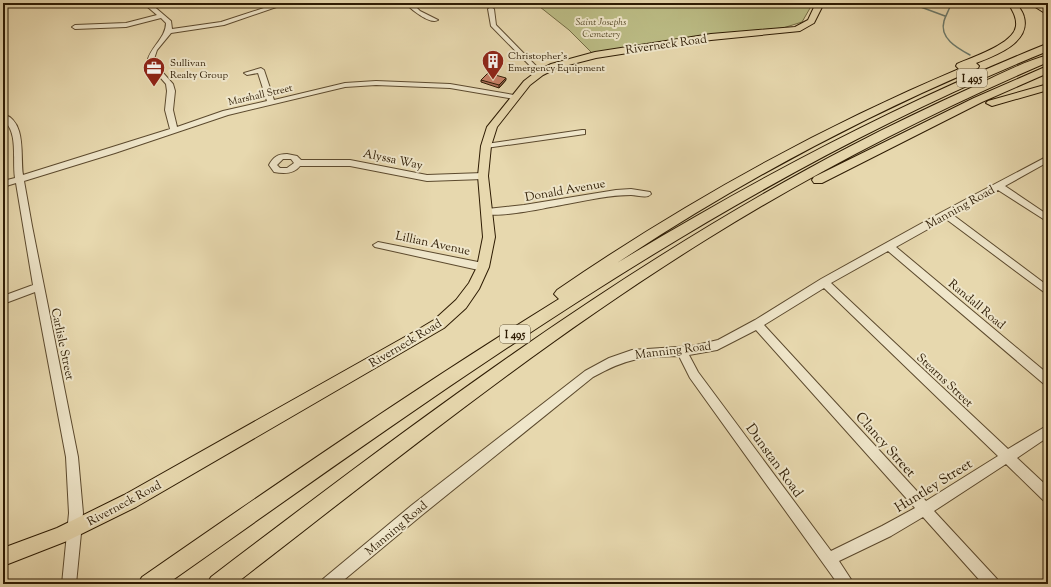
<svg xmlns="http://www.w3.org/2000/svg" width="1051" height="587" viewBox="0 0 1051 587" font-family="'Sorts Mill Goudy',serif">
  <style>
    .green { fill: #bcbd86; stroke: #746c44 }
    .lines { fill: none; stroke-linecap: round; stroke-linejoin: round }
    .stream { stroke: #6d7a6b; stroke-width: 1.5 }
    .canal { fill: #98b9b1; fill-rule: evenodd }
    .minor-casing { stroke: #5c4a2e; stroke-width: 2 }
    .major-casing { stroke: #2d1b03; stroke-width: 2 }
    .highway-casing { stroke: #2d1b03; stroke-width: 2 }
    .minor { fill: #efe6ca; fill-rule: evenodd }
    .major { fill: #e7d8ae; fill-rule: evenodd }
    .highway { fill: #e7d8ae; fill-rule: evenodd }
    .wall { fill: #ae705a; stroke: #2d1b03 }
    .shaded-wall { fill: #8d5b4a; stroke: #2d1b03 }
    .building { fill: #ca8269; stroke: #2d1b03 }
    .labels { text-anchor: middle; stroke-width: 4; stroke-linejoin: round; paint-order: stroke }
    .far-park-label { font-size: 10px; font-style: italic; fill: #584c2a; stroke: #efe6ca }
    .far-poi-label { font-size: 10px; fill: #2d1b03; stroke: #efe6ca; text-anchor: start }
    .far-street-label { font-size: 10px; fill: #2d1b03; stroke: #efe6ca }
    .shield { fill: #efe6ca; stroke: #67583f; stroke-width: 1 }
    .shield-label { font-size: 11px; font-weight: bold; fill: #2d1b03 }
    .street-label { font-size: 12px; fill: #2d1b03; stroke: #efe6ca }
    .near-street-label { font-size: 14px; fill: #2d1b03; stroke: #efe6ca }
  </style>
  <rect width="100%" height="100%" fill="#e7d8ae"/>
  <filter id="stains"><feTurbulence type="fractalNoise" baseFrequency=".005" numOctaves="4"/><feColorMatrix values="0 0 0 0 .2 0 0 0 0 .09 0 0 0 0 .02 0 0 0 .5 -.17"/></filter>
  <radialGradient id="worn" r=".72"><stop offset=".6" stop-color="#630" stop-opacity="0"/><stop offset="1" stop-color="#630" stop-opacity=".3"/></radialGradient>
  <path class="green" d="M535,3h278l-11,19 -19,6 -69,6 -122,19 -23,-23z"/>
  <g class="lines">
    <path class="stream" d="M910,3l35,13
      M951,3c-1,6 -5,11 -7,18 -5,17 13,27 26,34"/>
    <path class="canal" d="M1048,91v4l-5,-2 1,-1z"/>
    <g class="minor-casing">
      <path id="minor" d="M143,3h7l21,18 1,8 49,-7 58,-19h9l-64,22 -53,8 -14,17 -3,9 3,7 16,18 2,7 -2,19 4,17 46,-16 44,-10 -9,-28 -11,2 -3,-2 17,-5 3,2 10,30 71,-17 31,-2 74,3 64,11 4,2 -4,2 -64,-11 -74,-3 -31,2 -117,28 -113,38 -91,28 8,45 46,231 5,56 -7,71h-14l7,-71 -3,-56 -31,-165 -32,12v-8l30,-11 -17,-102 -13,4v-6l12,-3c-3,-19 4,-46 -12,-58v-6c24,7 17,42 20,61l147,-46 -5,-19 2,-19 -1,-7 -14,-16 -4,-9c4,-13 18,-22 18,-36l-5,-5 -35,9 -51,2 -3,-2 3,-2 51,-2 31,-8z
        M405,3h7l8,8 18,9c-8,5 -27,-11 -33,-17z
        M491,7l3,2 2,16 46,47v2h-4l-47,-48 -3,-17z
        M582,130h3v4l-99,14 -4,-2 4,-2z
        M287,154l10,2 4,4h49l77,15 56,-2 4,3 -4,3 -56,2 -77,-15h-50c-6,8 -16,8 -26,6l-5,-7c4,-8 9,-11 18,-11zM283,159h8l3,4 -7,5h-7l-3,-3z
        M1048,156v6l-43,24 43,29v7l-50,-32 -45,25 95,71v9l-102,-76 -50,28 152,127v12l-4,-2 -156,-133 -57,32 177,166 40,-24v12l-31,21 31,29v15l-5,-2 -37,-36 -72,47 63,68 2,5h-16l-60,-67 -32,19 -52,25 15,23h-16l-148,-206 -11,-22c-39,1 -51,2 -86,21l-171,138 -83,69h-18l2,-5 89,-74 173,-134 24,-13 23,-8 60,-4 26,-6 37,-20 66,-41 121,-67zM824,288l174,168 -72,45 -162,-176zM756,330l159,178 -33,18 -51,25 -133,-179 -9,-17 28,-5z
        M616,190l15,-1 19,3 1,2c-4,5 -14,1 -20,1 -21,0 -43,5 -64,9 -13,2 -78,17 -84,8l4,-3 37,-4z
        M378,242l105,21 5,4 -5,4 -108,-24 -2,-2z"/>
    </g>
    <g class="major-casing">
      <path id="major" d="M816,3h8l-10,20 -14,8 -89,9 -115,18 -39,10 -14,7 -13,10 -33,42 -6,19 -3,30 7,61 -6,30 -10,22 -13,19 -22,20 -308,179 -69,34 -64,25v-18l54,-20 67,-33 295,-166 15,-9 22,-20 13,-17 8,-16 6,-30 -5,-61 3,-30 6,-19 37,-46 13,-10 14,-7 44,-12 116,-18 84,-7 13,-7z"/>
    </g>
    <g class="highway-casing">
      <path id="highway" d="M1008,3h8c3,4 7,9 8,14 7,26 -30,39 -48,46l3,3 -1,2c-128,55 -246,119 -361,195 137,-83 278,-158 427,-218l4,-1v7c-320,130 -600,335 -881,533h-29l4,-7c137,-95 275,-190 417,-278l-5,-5 3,-4c127,-87 260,-161 402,-221l-3,-3 1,-2c15,-7 57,-20 59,-38 1,-9 -4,-16 -8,-23z
        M1029,3h10l9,5v7z
        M1048,55v7c-118,51 -232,109 -341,177 -166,103 -318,226 -472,345h-28l4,-7c205,-156 410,-311 638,-430 42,-22 84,-42 126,-61 23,-11 48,-24 73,-31z
        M1045,67l3,1v5l-66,29 -160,81h-8l-2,-3 2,-3 160,-79z
        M1048,84v6l-56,16 -6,-3 2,-2z"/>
    </g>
    <use href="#minor" class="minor"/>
    <use href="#major" class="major"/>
    <use href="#highway" class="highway"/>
  </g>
  <path class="wall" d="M481,80h25l-7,8 -18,-6z"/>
  <path class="shaded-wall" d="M506,78v2l-7,8v-3z"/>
  <path class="building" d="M488,73l18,5 -7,7 -18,-5z"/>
  <defs>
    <g id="building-pin" transform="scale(1.15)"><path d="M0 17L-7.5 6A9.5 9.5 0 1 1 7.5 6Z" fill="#8f2418" stroke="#efe6ca"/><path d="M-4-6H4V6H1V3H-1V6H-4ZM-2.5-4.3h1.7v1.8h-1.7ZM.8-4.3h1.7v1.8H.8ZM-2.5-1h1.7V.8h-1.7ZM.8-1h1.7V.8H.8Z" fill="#fff"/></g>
    <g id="office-pin" transform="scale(1.15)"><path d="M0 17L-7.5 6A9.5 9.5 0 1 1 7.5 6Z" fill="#8f2418" stroke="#efe6ca"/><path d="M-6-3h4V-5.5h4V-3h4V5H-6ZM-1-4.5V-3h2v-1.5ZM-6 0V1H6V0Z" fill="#fff"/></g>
  </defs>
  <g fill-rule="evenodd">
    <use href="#building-pin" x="493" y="61"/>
    <use href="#office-pin" x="154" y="68"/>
  </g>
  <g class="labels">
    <g class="far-park-label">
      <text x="601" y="25">Saint Josephs<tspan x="601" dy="12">Cemetery</tspan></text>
    </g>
    <g class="far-poi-label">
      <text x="508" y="59">Christopher's<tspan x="508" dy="12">Emergency Equipment</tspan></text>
      <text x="170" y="66">Sullivan<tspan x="170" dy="12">Realty Group</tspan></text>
    </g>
    <g class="far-street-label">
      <text transform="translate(260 94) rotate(-13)" y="4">Marshall Street</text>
    </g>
    <g class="shield">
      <rect x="957" y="69" width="30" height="18" rx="3"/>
      <rect x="500" y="325" width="30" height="18" rx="3"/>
    </g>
    <g class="shield-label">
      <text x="972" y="82">I 495</text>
      <text x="515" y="338">I 495</text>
    </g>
    <g class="street-label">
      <text transform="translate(666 44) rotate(-8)" y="4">Riverneck Road</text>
      <text transform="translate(393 159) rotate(12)" y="4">Alyssa Way</text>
      <text transform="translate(565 190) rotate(-10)" y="4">Donald Avenue</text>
      <text transform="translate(960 207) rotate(-29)" y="4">Manning Road</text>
      <text transform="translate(433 243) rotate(12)" y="4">Lillian Avenue</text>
      <text transform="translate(977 304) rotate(40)" y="4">Randall Road</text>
      <text transform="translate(405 343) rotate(-31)" y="4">Riverneck Road</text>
      <text transform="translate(63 344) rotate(78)" y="4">Carlisle Street</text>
      <text transform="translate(673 350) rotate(-7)" y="4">Manning Road</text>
      <text transform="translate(945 380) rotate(43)" y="4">Stearns Street</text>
      <text transform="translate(124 503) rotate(-28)" y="4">Riverneck Road</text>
      <text transform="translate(396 528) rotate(-40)" y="4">Manning Road</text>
    </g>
    <g class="near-street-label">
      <text transform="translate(886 444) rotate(48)" y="5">Clancy Street</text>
      <text transform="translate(775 460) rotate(54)" y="5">Dunstan Road</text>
      <text transform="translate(933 485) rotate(-32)" y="5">Huntley Street</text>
    </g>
  </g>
  <rect width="1051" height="587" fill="none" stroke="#e7d8ae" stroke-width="16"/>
  <rect x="4" y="4" width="1043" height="579" fill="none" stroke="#2d1b03" stroke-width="2"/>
  <rect x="8" y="8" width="1035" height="571" fill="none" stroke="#2d1b03"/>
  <rect width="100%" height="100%" filter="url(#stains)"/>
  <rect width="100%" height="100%" fill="url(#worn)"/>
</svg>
